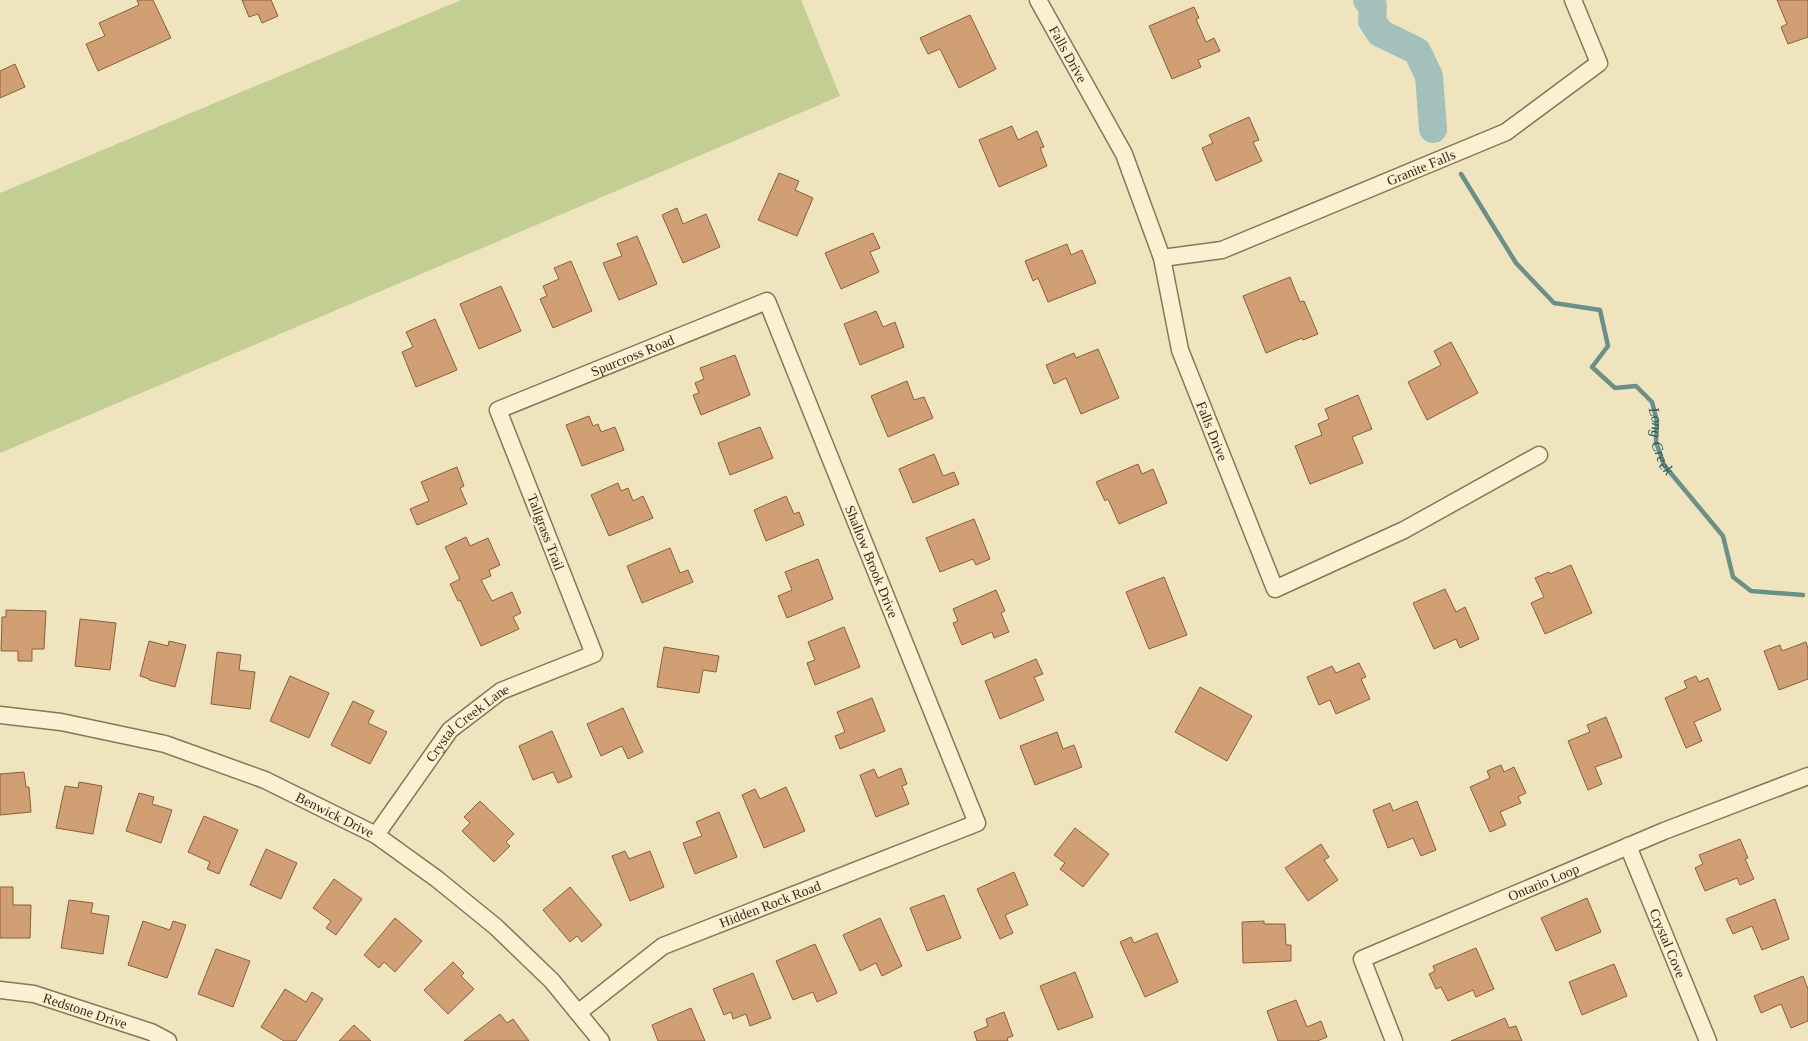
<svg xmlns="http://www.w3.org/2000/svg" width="1808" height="1041" viewBox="0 0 1808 1041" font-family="'Times New Roman',serif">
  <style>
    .green { fill: #c3ce93 }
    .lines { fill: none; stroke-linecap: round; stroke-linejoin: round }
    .stream { stroke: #6a9088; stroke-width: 4.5 }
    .river { stroke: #a3c1ba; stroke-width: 28 }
    .building { fill: #d0a074; stroke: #895f3c }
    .minor-casing { stroke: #897557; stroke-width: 19 }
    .minor { stroke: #faf1d3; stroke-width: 16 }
    .labels { text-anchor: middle; stroke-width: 5; stroke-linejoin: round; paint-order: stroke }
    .street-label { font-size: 14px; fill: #382b1c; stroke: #f7eecf }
    .water-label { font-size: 15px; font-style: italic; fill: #2b5959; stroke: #f7eecf }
  </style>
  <rect width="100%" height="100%" fill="#f0e4bf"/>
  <path class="green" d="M461,0h340l39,96 -840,357v-260z"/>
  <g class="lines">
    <path class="stream" id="s1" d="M1461,174l55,89 38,40 46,7 8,36 -16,21 23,21 21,-2 16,16 5,19 -1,21 8,23 59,71 10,41 18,14 52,4"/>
    <path class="river" d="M1367,0l6,6 -1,15 8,12 37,18 12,25 4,53"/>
  </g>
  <path class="building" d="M137,0h16l18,38 -73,33 -12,-27 19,-8 -6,-13 40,-18z
    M242,0h29l7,16 -16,7 -4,-9 -9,3z
    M1777,0h31v37l-20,7 -7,-17 6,-3z
    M1194,7l5,11 -3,1 10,23 8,-4 6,13 -22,9 3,7 -29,12 -23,-53z
    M970,15l26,54 -37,19 -19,-39 -12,5 -8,-16z
    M15,64l10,23 -25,11v-27z
    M1249,117l10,23 -6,2 9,19 -46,20 -14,-33 11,-5 -4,-8z
    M1012,126l6,14 19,-9 7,16 -4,1 7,18 -48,21 -20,-47z
    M779,173l20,8 -4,9 18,8 -16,38 -39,-16z
    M677,208l6,16 23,-10 14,33 -37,16 -21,-48z
    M873,233l7,15 -10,4 9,20 -38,17 -16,-36z
    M637,236l20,48 -38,16 -16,-37 19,-7 -5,-12z
    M1067,244l4,11 11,-5 14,33 -48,19 -10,-24 -5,3 -8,-20z
    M571,261l21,50 -39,17 -13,-29 7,-3 -4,-10 16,-7 -5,-11z
    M1290,277l10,25 4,-1 14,33 -15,6 -1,-2 -36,15 -23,-57z
    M501,286l20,45 -42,18 -19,-45z
    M876,311l7,16 12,-5 9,25 -44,18 -16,-41z
    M435,319l22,51 -41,17 -14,-35 11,-5 -7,-15z
    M1451,342l27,51 -51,27 -19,-38 33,-17 -7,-14z
    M1098,349l21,49 -38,16 -15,-36 -12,6 -8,-19 28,-12 2,5z
    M735,355l15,40 -49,20 -8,-20 6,-2 -4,-10 9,-4 -4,-11z
    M907,381l7,19 10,-3 9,21 -45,19 -17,-41z
    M1358,395l14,34 -20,8 11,26 -53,21 -15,-38 27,-11 -4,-11 11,-5 -4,-10z
    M589,416l4,10 5,-2 3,8 14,-5 9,23 -42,16 -16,-41z
    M760,427l13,31 -43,17 -12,-32z
    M934,454l9,22 11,-4 5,12 -46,19 -14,-34z
    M1138,464l4,10 11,-5 14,34 -48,21 -11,-25 -3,2 -9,-19z
    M457,467l7,19 -4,2 7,16 -50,21 -7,-16 19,-8 -8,-19z
    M618,483l3,8 7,-3 5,13 10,-5 10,22 -44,18 -18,-41z
    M786,496l8,18 5,-2 5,13 -38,16 -12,-31z
    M974,519l16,40 -14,6 -3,-6 -33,13 -14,-34z
    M466,537l4,9 18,-8 12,27 -11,5 2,6 -10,4 11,21 20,-9 9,21 -8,4 6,12 -38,17 -21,-46 -2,1 -8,-17 10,-5 -15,-32z
    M670,548l10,25 8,-3 5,12 -51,21 -15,-37z
    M818,559l15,40 -46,19 -9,-22 14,-6 -7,-18z
    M1571,565l21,48 -47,21 -14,-31 13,-6 -9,-19 14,-6 1,2z
    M1164,577l23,58 -38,14 -23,-57z
    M1445,589l11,23 9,-5 14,32 -19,9 -4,-9 -22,10 -21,-46z
    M996,590l9,21 -4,2 8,19 -15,6 -2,-6 -30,13 -9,-22 5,-2 -5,-12z
    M6,610l40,1 -2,38h-12v12h-14v-10h-17l1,-34h4z
    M80,619l36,4 -6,47 -35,-4z
    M844,627l16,40 -45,18 -8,-22 8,-3 -7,-18z
    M149,641l19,5 1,-5 17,4 -11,42 -26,-7v-1l-9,-3z
    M1806,642l2,7v30l-29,11 -15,-39 16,-6 2,6z
    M664,647l55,9 -3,16 -13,-2 -4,23 -42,-6z
    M217,652l24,3 -2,15 16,2 -5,37 -39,-5z
    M1036,659l7,15 -9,3 10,23 -44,19 -15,-38z
    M1359,663l7,14 -5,2 9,20 -34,15 -6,-14 -11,5 -12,-28 25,-11 4,7z
    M290,676l39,17 -20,45 -39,-17z
    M1696,676l3,6 9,-4 13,32 -27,12 8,19 -16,7 -21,-50 22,-10 -3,-7z
    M1200,687l52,29 -25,45 -52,-29z
    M872,698l13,33 -45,18 -5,-13 10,-4 -8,-20z
    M353,701l21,10 -6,12 19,9 -17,32 -39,-19z
    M623,708l20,44 -15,7 -6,-13 -21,10 -14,-32z
    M1606,717l16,40 -27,10 7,17 -14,6 -20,-49 22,-9 -3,-7z
    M552,731l20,46 -14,6 -5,-11 -20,8 -14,-34z
    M1057,732l6,17 11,-4 8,22 -47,18 -15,-39z
    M1501,765l3,7 10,-5 12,26 -8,4 3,6 -21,9 6,13 -16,7 -20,-45 20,-9 -3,-7z
    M901,768l6,16 -5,2 7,18 -33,13 -16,-42 14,-6 4,9z
    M24,772l2,15h3l2,25 -31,3v-41z
    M79,782l23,4 -9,48 -37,-6 9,-42 13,2z
    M786,787l19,44 -41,17 -22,-53 13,-6 5,10z
    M139,793l15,4 -2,7 20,6 -11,33 -35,-12z
    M480,801l34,33 -8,8 4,4 -16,16 -32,-31 8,-8 -6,-6z
    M1417,801l19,49 -15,6 -8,-18 -25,10 -15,-38 17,-7 3,8z
    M719,812l18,45 -42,17 -12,-31 19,-7 -6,-14z
    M204,816l34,14 -19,44 -12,-5 3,-7 -22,-10z
    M1075,828l34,26 -26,33 -23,-18 5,-6 -11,-8z
    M1740,839l8,19 -3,1 9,20 -14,6 -3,-7 -32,13 -10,-23 8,-4 -4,-9z
    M1321,844l8,13 -5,3 14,20 -30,21 -23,-33z
    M266,849l31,14 -16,36 -31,-14z
    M625,851l4,8 21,-8 14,36 -34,14 -18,-45z
    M1014,872l14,33 -23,10 8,18 -13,6 -23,-50z
    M334,879l28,20 -26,36 -10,-7 5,-7 -18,-13z
    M0,887h13v18h18l-1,33h-30z
    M570,887l32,38 -20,17 -5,-6 -7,6 -27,-32z
    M944,895l17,43 -34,13 -17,-43z
    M1587,898l14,34 -45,19 -15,-33z
    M1775,899l14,40 -27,11 -10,-24 -19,8 -7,-15z
    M69,900l24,3 -2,10 18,3 -6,38 -42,-6z
    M395,918l27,23 -27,31 -11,-10 -5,6 -15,-13z
    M880,918l22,48 -20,10 -6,-13 -16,8 -17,-36z
    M143,921l27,9 3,-9 13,4 -19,53 -39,-13z
    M1264,921v3h21l1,21h5v16l-48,2 -1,-41z
    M1157,933l21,49 -33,15 -25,-55 11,-5 3,6z
    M815,944l22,49 -20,9 -4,-10 -20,8 -17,-39z
    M1476,948l18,41 -18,8 -3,-7 -25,11 -7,-14 -5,2 -7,-15 6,-3 -2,-5z
    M216,949l34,12 -17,46 -35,-13z
    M453,962l11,11 -3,3 13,13 -26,25 -24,-24z
    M1614,964l13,32 -45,19 -13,-33z
    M1075,972l18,45 -35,13 -18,-44z
    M753,973l18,45 -21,8 -4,-12 -13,5 -2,-7 -7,3 -11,-26z
    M1803,976l5,13v32l-17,7 -10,-24 -20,9 -7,-17z
    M285,989l21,13 6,-10 11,7 -27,42h-12l-23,-14z
    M1296,1000l11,27 14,-6 6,16 -10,4h-39l-11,-30z
    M691,1008l14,33h-47l-6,-16z
    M1004,1012l9,24 -6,2 1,3h-31l-3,-9 14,-6 -2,-7z
    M500,1014l7,9 6,-4 16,22h-65z
    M1505,1018l4,10 7,-2 6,15h-71z
    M354,1025l17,16h-32z"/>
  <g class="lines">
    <g class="minor-casing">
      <g id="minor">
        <path id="s2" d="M1038,0l86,154 38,104 18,92 95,239 129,-59 135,-75"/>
        <path id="s3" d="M1162,258l60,-8 284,-118 93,-69 -26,-63"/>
        <path id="s4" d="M0,715l61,7 104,22 100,36 111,55 61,44 59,48 56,54 49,60"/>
        <path id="s5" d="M376,835l74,-105 51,-39 93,-37 -96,-244 269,-109 210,522 -314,123 -84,66"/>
        <path id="s6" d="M1628,846l80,195"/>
        <path id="s7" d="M0,990l34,4 117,38 17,9"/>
        <path id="s8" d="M1394,1041l-32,-82 302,-128 144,-55"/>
      </g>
    </g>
    <use href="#minor" class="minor"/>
  </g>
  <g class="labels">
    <g class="street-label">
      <text dy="5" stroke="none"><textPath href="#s2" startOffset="62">Falls Drive</textPath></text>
      <text dy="5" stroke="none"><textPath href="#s3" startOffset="276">Granite Falls</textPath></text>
      <text dy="5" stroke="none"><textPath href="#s5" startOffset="700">Spurcross Road</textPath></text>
      <text dy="5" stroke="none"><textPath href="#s2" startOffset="468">Falls Drive</textPath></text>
      <text transform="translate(546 532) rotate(69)" y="5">Tallgrass Trail</text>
      <text dy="5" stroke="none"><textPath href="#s5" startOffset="1126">Shallow Brook Drive</textPath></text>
      <text dy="5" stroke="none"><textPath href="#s5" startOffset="146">Crystal Creek Lane</textPath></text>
      <text dy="5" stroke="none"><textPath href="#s4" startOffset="352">Benwick Drive</textPath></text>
      <text dy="5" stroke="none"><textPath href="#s8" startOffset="285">Ontario Loop</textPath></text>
      <text transform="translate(770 904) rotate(-21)" y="5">Hidden Rock Road</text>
      <text dy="5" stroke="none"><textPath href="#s6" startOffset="105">Crystal Cove</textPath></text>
      <text dy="5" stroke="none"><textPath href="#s7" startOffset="88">Redstone Drive</textPath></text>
    </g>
    <g class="water-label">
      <text dy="5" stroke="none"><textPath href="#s1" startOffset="385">Long Creek</textPath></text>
    </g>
  </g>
</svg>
